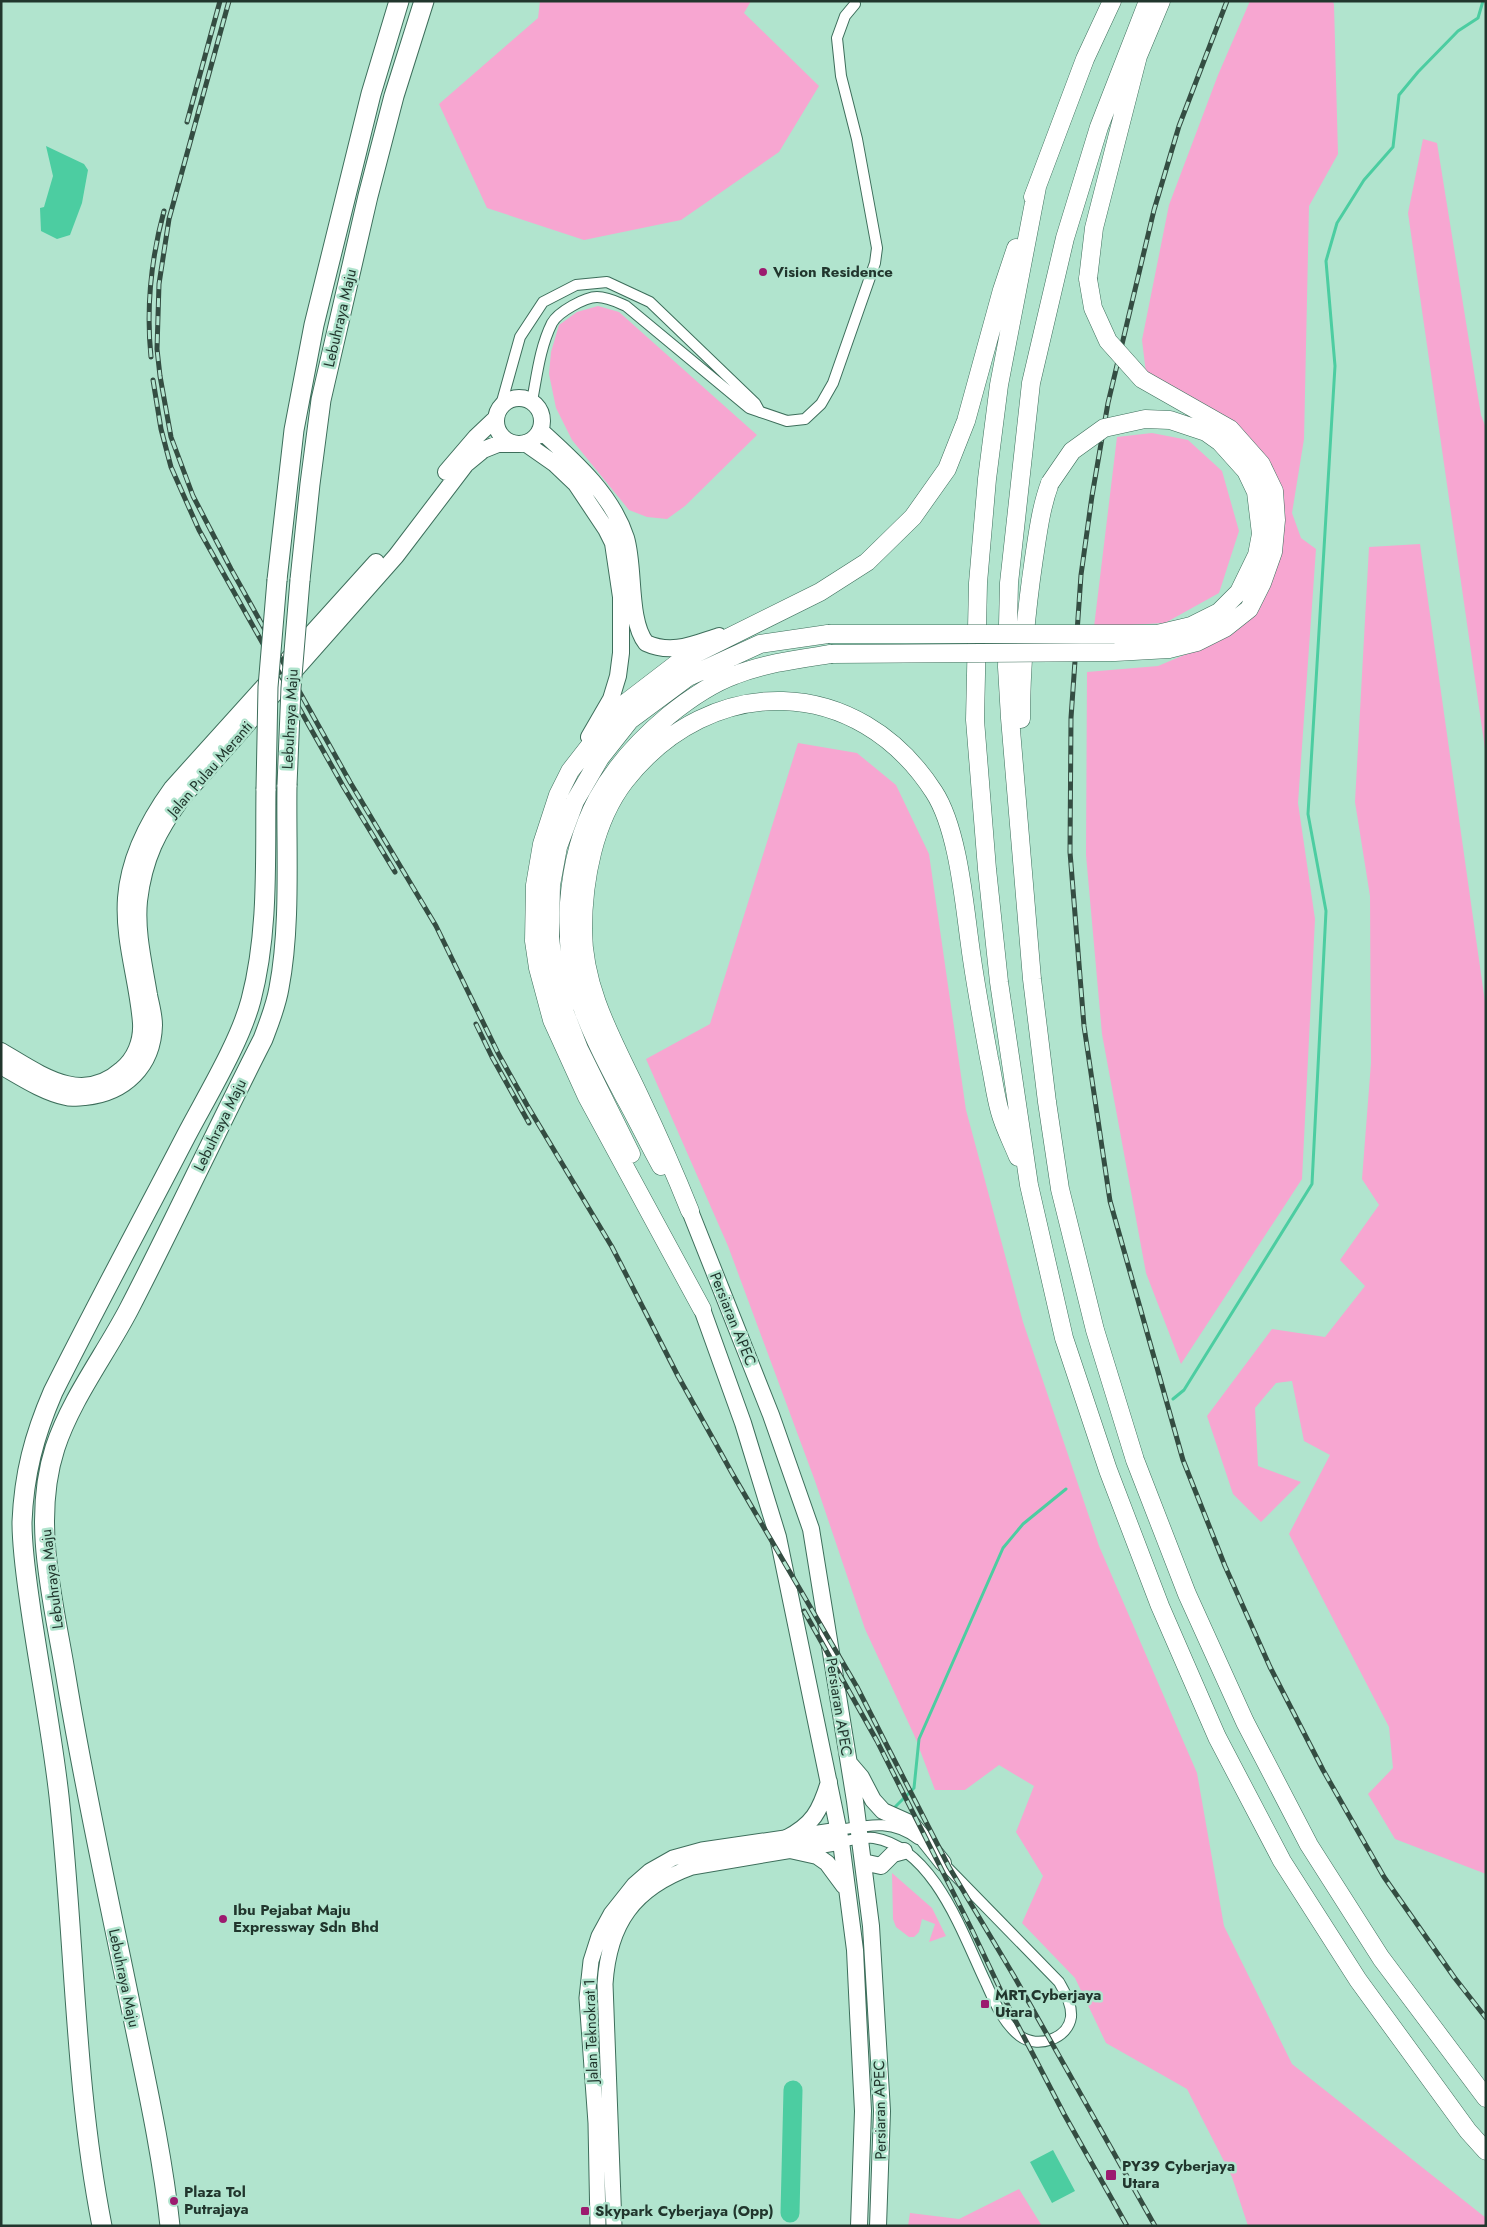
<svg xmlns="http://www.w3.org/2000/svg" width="1487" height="2227" viewBox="0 0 1487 2227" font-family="Jost,sans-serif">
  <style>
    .green { fill: #f7a6d1 }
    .water { fill: #4ccda1 }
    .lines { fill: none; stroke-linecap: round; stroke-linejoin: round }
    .stream { stroke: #4ccda1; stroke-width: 3 }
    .river { stroke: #4ccda1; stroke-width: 19 }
    .minor-casing { stroke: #3d6e5b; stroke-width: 12 }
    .secondary-casing { stroke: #3d6e5b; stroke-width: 17 }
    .primary-casing { stroke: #3d6e5b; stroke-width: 18 }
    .trunk-casing { stroke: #3d6e5b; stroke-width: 19 }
    .motorway-casing { stroke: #3d6e5b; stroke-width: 21 }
    .minor { stroke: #fff; stroke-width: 10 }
    .secondary { stroke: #fff; stroke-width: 15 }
    .primary { stroke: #fff; stroke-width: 16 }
    .trunk { stroke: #fff; stroke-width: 18 }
    .motorway { stroke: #fff; stroke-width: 19 }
    .rail-casing { stroke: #344d42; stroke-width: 5 }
    .rail { stroke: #b1e4ce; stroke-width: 3; stroke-dasharray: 9; stroke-linecap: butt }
    .trunk-bridge-casing { stroke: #3d6e5b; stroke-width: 19; stroke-linecap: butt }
    .motorway-bridge-casing { stroke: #3d6e5b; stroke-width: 21; stroke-linecap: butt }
    .trunk-bridge { stroke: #fff; stroke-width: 18 }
    .motorway-bridge { stroke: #fff; stroke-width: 19 }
    .poi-dot { fill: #9c1b6f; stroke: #b1e4ce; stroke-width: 2 }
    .labels { text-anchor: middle; stroke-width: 5; stroke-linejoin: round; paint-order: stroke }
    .poi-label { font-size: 15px; font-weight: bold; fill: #21362d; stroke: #b1e4ce; text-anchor: start }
    .street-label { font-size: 15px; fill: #21362d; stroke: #b1e4ce }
  </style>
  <rect width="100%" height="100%" fill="#b1e4ce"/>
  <path class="green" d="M540,1h211l-7,12 75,73 -40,66 -98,68 -97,20 -97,-32 -48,-104 99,-86z
    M1250,1h83l1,4 4,149 -29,52 -5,233 -12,74 9,25 15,11 -18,254 17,116 -13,260 -121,185 -35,-91 -44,-239 -16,-179 1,-183 71,-6 57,-24 45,-34 20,-54 -13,-89 -121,-92 -4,-33 27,-135 49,-130z
    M1423,139l14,4 44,272 5,13v328l-78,-543z
    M598,306l21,6 138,123 -72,71 -18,13 -20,-2 -18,-7 -57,-70 -16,-32 -7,-34 2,-22 8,-27 18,-13z
    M1152,433l36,7 34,31 17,60 -20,62 -54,30 -71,4 23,-190z
    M1420,544l66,465v865l-91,-35 -27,-45 25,-26 -4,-41 -100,-193 41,-79 -26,-14 -12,-60 -16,2 -21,25 3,58 43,16 -40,40 -28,-28 -26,-78 65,-87 53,8 40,-51 -25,-26 39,-55 -17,-26 9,-116 -1,-167 -15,-94 14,-255z
    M798,743l59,10 39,32 33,69 37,256 57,212 76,224 98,227 27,153 68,138 194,154v8h-238l-16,-49 -45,-88 -81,-46 -31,-65 -53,-55 21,-47 -27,-44 18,-46 -35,-21 -34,25h-30l-20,-53 -50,-108 -50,-148 -87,-235 -82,-187 64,-35z
    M892,1873l40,35 14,28 -17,6 6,-18 -13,-5 -3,13 -5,5h-5l-13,-10 -3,-8z
    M1019,2189l23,37h-134l2,-13 49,6z"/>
  <path class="water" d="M46,146l38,18 4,6 -6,33 -12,32 -13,4 -16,-8 -1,-23 4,-1 9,-31z
    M1053,2150l22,41 -23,12 -22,-41z"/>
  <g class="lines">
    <path class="stream" d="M1173,1399l11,-9 128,-206 14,-273 -18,-97 27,-448 -9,-105 11,-38 27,-43 29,-33 6,-52 19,-23 40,-41 20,-13 5,-17
      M895,1807l19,-19 5,-49 84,-191 20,-24 43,-35"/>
    <path class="river" d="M790,2213l3,-123"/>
    <g class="minor-casing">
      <path id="minor" d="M532,401c5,-26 8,-54 20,-78 6,-11 33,-26 45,-26 11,0 20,5 29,9l123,102 38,13 18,-2 16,-15 12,-21 42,-120 2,-15 -20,-109 -16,-63 -4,-38 8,-22 10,-12
        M501,405l19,-68 23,-35 33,-17 31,-3 43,20 105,101 5,9
        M839,1830c30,-5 53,-11 79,9
        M841,1842c10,-2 22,-5 33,-4 60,10 89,97 112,145 8,18 17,40 34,53 17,13 48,3 51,-19 1,-13 -6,-24 -12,-35l-119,-122"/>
    </g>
    <g class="secondary-casing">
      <path id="secondary" d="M598,2226l-2,-103 -9,-125 4,-37 8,-25 12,-22 23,-29 16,-14 23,-13 29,-8 137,-20
        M614,2226l-9,-242c4,-61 29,-96 87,-117l149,-25"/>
    </g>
    <g class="primary-casing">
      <path id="primary" d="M496 421a23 23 0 1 1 46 0a23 23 0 1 1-46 0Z
        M540,430c33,30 72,64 86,108 9,30 2,82 20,105 26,12 48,1 73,-7
        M525,443l30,21 21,20 30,45 7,14 8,54v56l-3,23 -7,23 -22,38
        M446,472l30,-35 19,-18
        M1,1051c38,22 80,55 120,19 14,-11 21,-29 20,-47 -3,-42 -18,-82 -15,-125 3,-41 22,-77 46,-110l204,-226
        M1,1066c21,12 42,26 65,31 6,2 13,0 19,0 40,-4 68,-31 69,-72 0,-10 -3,-20 -5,-30 -5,-31 -13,-63 -10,-94 5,-43 19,-70 44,-104l213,-241 70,-92 17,-14 15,-6h15
        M690,1211l81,204 40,114 44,272 16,125 11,185 -4,115
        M702,1309l41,114 35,114 63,305 14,108 3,63 5,98 -4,115
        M849,1763l12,14 12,23 10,11 29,13 31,39
        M785,1839c28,-14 35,-28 44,-57
        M790,1850l27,6 10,7 17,23
        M863,1862l18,4 12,-12 11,-3"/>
    </g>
    <g class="trunk-casing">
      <path id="trunk" d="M1148,1l-49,126 -34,111 -34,145 -22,200 -2,84 3,51 22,261 15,123 13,87 35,141 40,130 52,134 58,128 64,123 72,113 105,140
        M1037,187l-38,198 -12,94 -9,104 -3,137 12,149 12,113 30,203 35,153 44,132 52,136 57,131 65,124 76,119 110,151 18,20
        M1033,197l52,-138 27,-58
        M1088,279l6,-51 44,-172 23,-55
        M1021,719c0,-54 5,-107 13,-161 4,-26 7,-51 16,-75
        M631,1154l-52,-105 -14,-36 -12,-49 -3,-27 1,-52 7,-38 17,-46 25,-43 30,-38 58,-43 72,-33 68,-10
        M661,1166c-13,-23 -24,-47 -37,-70 -19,-36 -39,-74 -50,-114 -6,-26 -6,-52 -5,-79 6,-81 37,-135 99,-187 21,-17 42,-32 67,-41 31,-12 64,-16 96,-21
        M690,1211c-16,-40 -33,-78 -51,-116 -25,-53 -56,-105 -56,-165 0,-50 11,-109 42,-149 86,-110 233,-107 309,11 24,37 30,110 36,153 5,38 12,75 19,113 4,18 6,37 11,54 4,15 12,30 18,45
        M702,1309l-115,-212 -35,-77 -14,-52 -4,-27 1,-56 7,-41 16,-49 12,-24 49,-63 60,-46 141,-70 47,-30 46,-45 34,-48 19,-48 36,-131 14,-42"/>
    </g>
    <g class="motorway-casing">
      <path id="motorway" d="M277,580l17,-150 20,-105 57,-231 28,-93
        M300,580l10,-96 11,-84 47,-204 26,-100 30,-95
        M102,2226c-28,-142 -27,-287 -43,-430 -7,-62 -19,-123 -28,-185 -4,-29 -9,-59 -9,-89 2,-48 12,-86 31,-130 43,-86 89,-171 133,-256 21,-40 54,-94 65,-136 18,-69 14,-141 15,-211
        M170,2226c-8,-75 -25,-149 -40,-223 -22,-108 -46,-216 -64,-326 -12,-74 -35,-155 -11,-229 16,-49 50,-93 74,-139 46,-89 88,-180 134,-270 6,-16 13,-33 16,-51 12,-62 7,-139 8,-203"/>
    </g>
    <use href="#minor" class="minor"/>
    <use href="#secondary" class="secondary"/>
    <use href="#primary" class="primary"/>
    <use href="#trunk" class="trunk"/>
    <use href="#motorway" class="motorway"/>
    <g class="rail-casing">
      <path id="rail" d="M229,1l-60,218 -10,65 -2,65 3,27 11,61 22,59 38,73 119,213 86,144 63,129 28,50 85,142 66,129 54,97 125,214 92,180 65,109 141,250
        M1227,1l-48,125 -25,84 -46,193 -16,93 -11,79 -10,143 -1,134 14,174 26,175 73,259 42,106 45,101 53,103 61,107 70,100 32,41
        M187,122l33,-121
        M151,357c-5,-49 0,-98 13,-146
        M153,380l8,49 10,38 28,63 144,256 52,86
        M476,1024l16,33 37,66
        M804,1611l73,130 95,189 40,84 52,100 63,112"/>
    </g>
    <use href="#rail" class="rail"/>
    <g class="trunk-bridge-casing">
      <path id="trunk-bridge" d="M828,634h329l34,-8 28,-14 20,-20 18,-37 4,-21 -5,-42 -10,-21 -26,-29 -14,-10 -36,-12 -25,-1 -41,9 -32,23 -22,32
        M831,654l284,-2 54,-3 28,-7 28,-14 24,-19 13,-26 11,-31 3,-32 -2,-29 -13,-27 -31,-35 -88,-50 -34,-38 -15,-33 -5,-29"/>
    </g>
    <g class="motorway-bridge-casing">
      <path id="motorway-bridge" d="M287,785l4,-97 9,-108
        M266,789l2,-102 9,-107"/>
    </g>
    <use href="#trunk-bridge" class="trunk-bridge"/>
    <use href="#motorway-bridge" class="motorway-bridge"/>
  </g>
  <g class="poi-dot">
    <circle cx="763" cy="272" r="5"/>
    <circle cx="223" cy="1919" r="5"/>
    <rect x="980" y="1999" width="10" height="10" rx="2.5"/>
    <rect x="1105" y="2169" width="12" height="12" rx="2.5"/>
    <circle cx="174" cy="2201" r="5"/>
    <rect x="580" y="2206" width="10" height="10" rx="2.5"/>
  </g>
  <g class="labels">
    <g class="poi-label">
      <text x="773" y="277">Vision Residence</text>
      <text x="233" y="1915">Ibu Pejabat Maju<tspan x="233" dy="17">Expressway Sdn Bhd</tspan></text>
      <text x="995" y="2000">MRT Cyberjaya<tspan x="995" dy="17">Utara</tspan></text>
      <text x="1122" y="2171">PY39 Cyberjaya<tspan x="1122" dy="17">Utara</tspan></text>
      <text x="184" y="2197">Plaza Tol<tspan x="184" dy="17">Putrajaya</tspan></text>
      <text x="595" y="2216">Skypark Cyberjaya (Opp)</text>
    </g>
    <g class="street-label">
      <text transform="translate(340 318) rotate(-77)" y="5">Lebuhraya Maju</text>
      <text transform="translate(290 719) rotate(-87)" y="5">Lebuhraya Maju</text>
      <text transform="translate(210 769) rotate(-49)" y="5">Jalan Pulau Meranti</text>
      <text transform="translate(220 1125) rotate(-64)" y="5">Lebuhraya Maju</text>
      <text transform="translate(733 1319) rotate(68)" y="5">Persiaran APEC</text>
      <text transform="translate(52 1579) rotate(-97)" y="5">Lebuhraya Maju</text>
      <text transform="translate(839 1707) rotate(81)" y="5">Persiaran APEC</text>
      <text transform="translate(124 1978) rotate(78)" y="5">Lebuhraya Maju</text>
      <text transform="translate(591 2031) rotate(-92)" y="5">Jalan Teknokrat 1</text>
      <text transform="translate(880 2110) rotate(-91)" y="5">Persiaran APEC</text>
    </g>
  </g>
  <rect width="1487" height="2227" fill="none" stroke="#21362d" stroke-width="5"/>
</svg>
